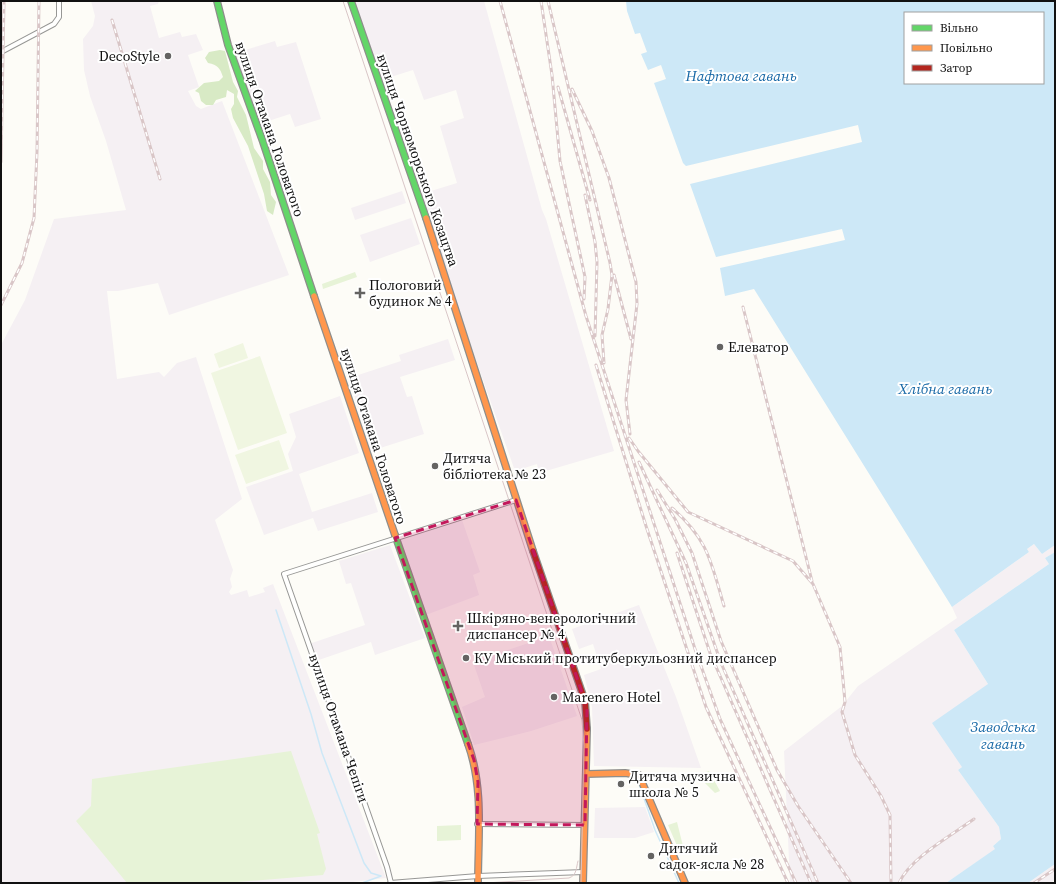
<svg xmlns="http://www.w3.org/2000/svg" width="1056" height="884" viewBox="0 0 1056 884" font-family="'Source Serif 4',serif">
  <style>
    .industrial { fill: #f5f0f3 }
    .green { fill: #e7f3d7 }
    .forest { fill: #d8eac5 }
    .pitch { fill: #f0f6e1 }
    .water { fill: #cde8f7; fill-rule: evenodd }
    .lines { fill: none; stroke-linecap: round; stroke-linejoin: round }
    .stream { stroke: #cde8f7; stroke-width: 1.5 }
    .street-casing { stroke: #979795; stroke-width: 6 }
    .fast-casing { stroke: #8e8d8b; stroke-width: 8 }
    .slow-casing { stroke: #8e8d8b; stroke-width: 8 }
    .jam-casing { stroke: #8e8d8b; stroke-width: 8 }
    .street { stroke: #fffffe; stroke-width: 4 }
    .fast { stroke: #63d668; stroke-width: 5.5 }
    .slow { stroke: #ff974d; stroke-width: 5.5 }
    .jam { stroke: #b3261e; stroke-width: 5.5 }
    .tram { stroke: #d9c6c7; stroke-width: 1 }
    .rail-casing { stroke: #d9c6c7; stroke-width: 3 }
    .rail { stroke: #fff; stroke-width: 1.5; stroke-dasharray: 4.5; stroke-linecap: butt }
    .marked { fill: #c2185b; fill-opacity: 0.2; stroke: #c2185b; stroke-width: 3; stroke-dasharray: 8 5; stroke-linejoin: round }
    .poi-dot { fill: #646362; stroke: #fff; stroke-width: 1.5 }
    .labels { text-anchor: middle; stroke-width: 4; stroke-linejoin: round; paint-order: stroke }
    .poi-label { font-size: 14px; fill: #111; stroke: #fff; text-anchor: start }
    .street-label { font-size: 14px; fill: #111; stroke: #fff }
    .water-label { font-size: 15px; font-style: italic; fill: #1768a6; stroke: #fff }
  </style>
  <rect width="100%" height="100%" fill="#fdfcf7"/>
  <path class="industrial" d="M91,1h68l-1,3 -8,2 9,32 21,-6 2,5 14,-3 7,16 -15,5 11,32 -11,4 8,15 5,3 21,-8 67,174 -120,40 -11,-32 -40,8h-11l10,88 42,-7 5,5 13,-14 19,-6 46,142 -27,21 18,50 -3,9 2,8 -3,5 2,3 16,-5 2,7 16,-5 -2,-4 10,-4 113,294 -41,5h-344v-538l24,-45 29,-81 72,-9 -20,-69 -16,-45 -6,-26 -1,-31 10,-13 2,-10z
    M352,1h132l58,209 4,9 68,232 -75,22 -2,-9 -22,7 -97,-276 39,-12 -17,-57 24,-8 -8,-28 -32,10 -11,-30 -35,11z
    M275,41l2,6 19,-5 25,77 -26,8 -5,-13 -31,10 -27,-70z
    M402,191l4,12 -51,17 -4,-12z
    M411,218l9,26 -50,18 -10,-27z
    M448,339l7,21 -55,17 7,20 5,-1 12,38 -53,17 -22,-73 52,-17 -2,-6z
    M340,396l19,57 -60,21 13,38 60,-19 6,19 -60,19 -5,-13 -49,17 -18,-48 47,-16 -5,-17 8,-17 -7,-23z
    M462,520l18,52 -7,3 6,20 -56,21 -23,-77z
    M1034,544l8,10 13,-9v7l-10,6 4,6 -95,66 34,54 -26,83 -4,3 41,57 2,12 -8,7 3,3 -50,34h-156l-6,-132 58,-45 16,-20 99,-68 -5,-11 77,-55 -2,-3z
    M390,545l35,93 -50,17 -4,-13 -58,20 -7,-17 59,-20 -14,-42 -5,1 -7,-23z
    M639,605l37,92 25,71 -107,-2 -2,-59 -8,-32 17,-6 -8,-25 -14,5 -7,-20z
    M549,636l28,80 -46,15 -57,14 -12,-38 23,-10 -12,-35z
    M645,807l9,25 -19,6h-41l1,-30z
    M1055,864v16l-5,3h-22z"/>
  <path class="green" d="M355,272l2,5 -34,12 -1,-5z
    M291,751l29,82 -3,1 9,35 -3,6 -98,8h-98l-51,-62 15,-15 1,-27z
    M709,771l11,20 -5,2 -12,-12 -3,-7z
    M677,822l6,24 -5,2 -10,-23z
    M461,825v15l-24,1v-15z"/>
  <path class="forest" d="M220,50l5,1 8,31 5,9 -1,6 9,18 8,33 9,13v8l7,13 1,13 5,7 -3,13 -6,-4 -3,-17 -16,-48 -15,-28 -2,-9 3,-5v-10l-7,-4 -1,7 -10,3 -3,5h-7l-5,-4 -2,-8 -4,-2 9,-8 15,-2 4,-4c-3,-9 -5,-12 -15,-14l-3,-5 4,-6z"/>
  <path class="pitch" d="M243,343l5,15 -29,10 -5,-14z
    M260,356l27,77 -49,17 -27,-77z
    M279,440l10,29 -43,15 -11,-29z"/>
  <path class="water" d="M626,1h429v544l-13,9 -8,-10 -7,5 2,3 -77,55 -198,-318 -29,7 -5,-28 125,-28 -3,-11 -126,28 -26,-73 172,-42 -4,-17 -172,41 -3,-3 -29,-80 12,-4 -5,-14 -13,5 -7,-16 6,-2 -7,-19 -5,1 -8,-23zM905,13h138v70h-138z
    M1055,552v312l-27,19h-82l49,-34 -2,-3 8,-7 -2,-12 -41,-57 4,-3 -30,-44 56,-39 -34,-54 95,-66 -4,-6z"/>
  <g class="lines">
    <path class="stream" d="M276,610l35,104 11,39 42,110 7,10 10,3 -19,7
      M639,784l16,46 24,53"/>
    <g class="street-casing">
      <path id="street" d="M1,52l53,-28 5,-7v-16
        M477,824l108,1
        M390,883l88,-7 106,-4
        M391,883l-4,-16 -103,-293 232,-74"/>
    </g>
    <g class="fast-casing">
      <path id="fast" d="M217,1l11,44 35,97 51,154
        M351,1l75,217
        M395,535l73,209"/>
    </g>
    <g class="slow-casing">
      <path id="slow" d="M426,218l107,333
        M314,296l81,239
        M468,744c16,44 10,93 10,139
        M587,774l38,-1 14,2 46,108
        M583,883l4,-154"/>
    </g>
    <g class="jam-casing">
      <path id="jam" d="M533,551l52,150 2,28"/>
    </g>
    <use href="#street" class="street"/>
    <use href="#fast" class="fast"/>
    <use href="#slow" class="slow"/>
    <use href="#jam" class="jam"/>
    <path class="tram" d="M343,1l239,719 2,26 -3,137
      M485,883l84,-5c8,-3 7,-10 9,-17"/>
    <g class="rail-casing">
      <path id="rail" d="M500,1l86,315 110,336 24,67 76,164
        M541,1l11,74 8,86 25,116 -1,22
        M548,1l62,262 2,12 -4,34 -6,26 2,28
        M112,20l48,159
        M558,87l32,113
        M572,89l20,42 17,47 27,104 1,22 -11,96 4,34
        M1,162l3,-161
        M585,195l10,47 2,20 -2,74
        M614,275l17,64
        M1,305l21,-42 12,-45 3,-66 2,-151
        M743,307l69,274
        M596,365l50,161 60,181 82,176
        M629,438l9,13 50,61 105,49 20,23 27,63 5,55 -3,10 13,43 26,41 9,19 1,68
        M639,462l47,101 35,100 97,220
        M657,490l18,29 17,34 29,88 56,129 21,36 53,77
        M672,508c36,31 39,54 52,98
        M677,553l33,100 101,230
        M899,883c11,-25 53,-48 75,-64
        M1034,883l21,-14"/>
    </g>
    <use href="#rail" class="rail"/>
  </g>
  <path class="marked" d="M516,500l71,207 -2,118 -108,-1 1,-42 -4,-22 -79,-222z"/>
  <g class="poi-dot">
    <circle cx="168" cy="56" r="4"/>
    <path d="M358 287h4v4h4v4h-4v4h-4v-4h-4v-4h4z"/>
    <circle cx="720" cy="347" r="4"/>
    <circle cx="435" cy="466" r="4"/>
    <path d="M456 620h4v4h4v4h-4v4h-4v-4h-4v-4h4z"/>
    <circle cx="466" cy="658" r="4"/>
    <circle cx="554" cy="697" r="4"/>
    <circle cx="621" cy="784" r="4"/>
    <circle cx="651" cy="856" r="4"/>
  </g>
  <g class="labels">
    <g class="poi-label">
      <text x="160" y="61" text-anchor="end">DecoStyle</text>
      <text x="369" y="290">Пологовий<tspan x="369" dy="16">будинок № 4</tspan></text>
      <text x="728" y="352">Елеватор</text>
      <text x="443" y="463">Дитяча<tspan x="443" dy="16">бібліотека № 23</tspan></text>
      <text x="467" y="623">Шкіряно-венерологічний<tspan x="467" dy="16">диспансер № 4</tspan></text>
      <text x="474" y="663">КУ Міський протитуберкульозний диспансер</text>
      <text x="562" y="702">Marenero Hotel</text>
      <text x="629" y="781">Дитяча музична<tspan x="629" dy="16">школа № 5</tspan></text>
      <text x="659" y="853">Дитячий<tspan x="659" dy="16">садок-ясла № 28</tspan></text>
    </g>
    <g class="street-label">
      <text transform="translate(270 129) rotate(71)" y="5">вулиця Отамана Головатого</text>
      <text transform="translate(418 160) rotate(71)" y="5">вулиця Чорноморського Козацтва</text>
      <text transform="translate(374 436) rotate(72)" y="5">вулиця Отамана Головатого</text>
      <text transform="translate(339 728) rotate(71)" y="5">вулиця Отамана Чепіги</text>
    </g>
    <g class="water-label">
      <text x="741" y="81">Нафтова гавань</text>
      <text x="945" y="394">Хлібна гавань</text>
      <text x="1003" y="732">Заводська<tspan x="1003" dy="17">гавань</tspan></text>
    </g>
  </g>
  <rect width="1056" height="884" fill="none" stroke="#111111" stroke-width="4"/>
  <rect x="904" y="12" width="140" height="72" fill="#ffffff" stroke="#a0a0a0"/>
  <rect x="912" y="25" width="20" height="6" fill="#63d668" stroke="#a0a0a0"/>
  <text x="940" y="32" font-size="12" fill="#111111">Вільно</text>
  <rect x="912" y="45" width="20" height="6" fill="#ff974d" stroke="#a0a0a0"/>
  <text x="940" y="52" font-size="12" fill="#111111">Повільно</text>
  <rect x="912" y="65" width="20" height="6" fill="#b3261e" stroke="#a0a0a0"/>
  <text x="940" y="72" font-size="12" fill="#111111">Затор</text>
</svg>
